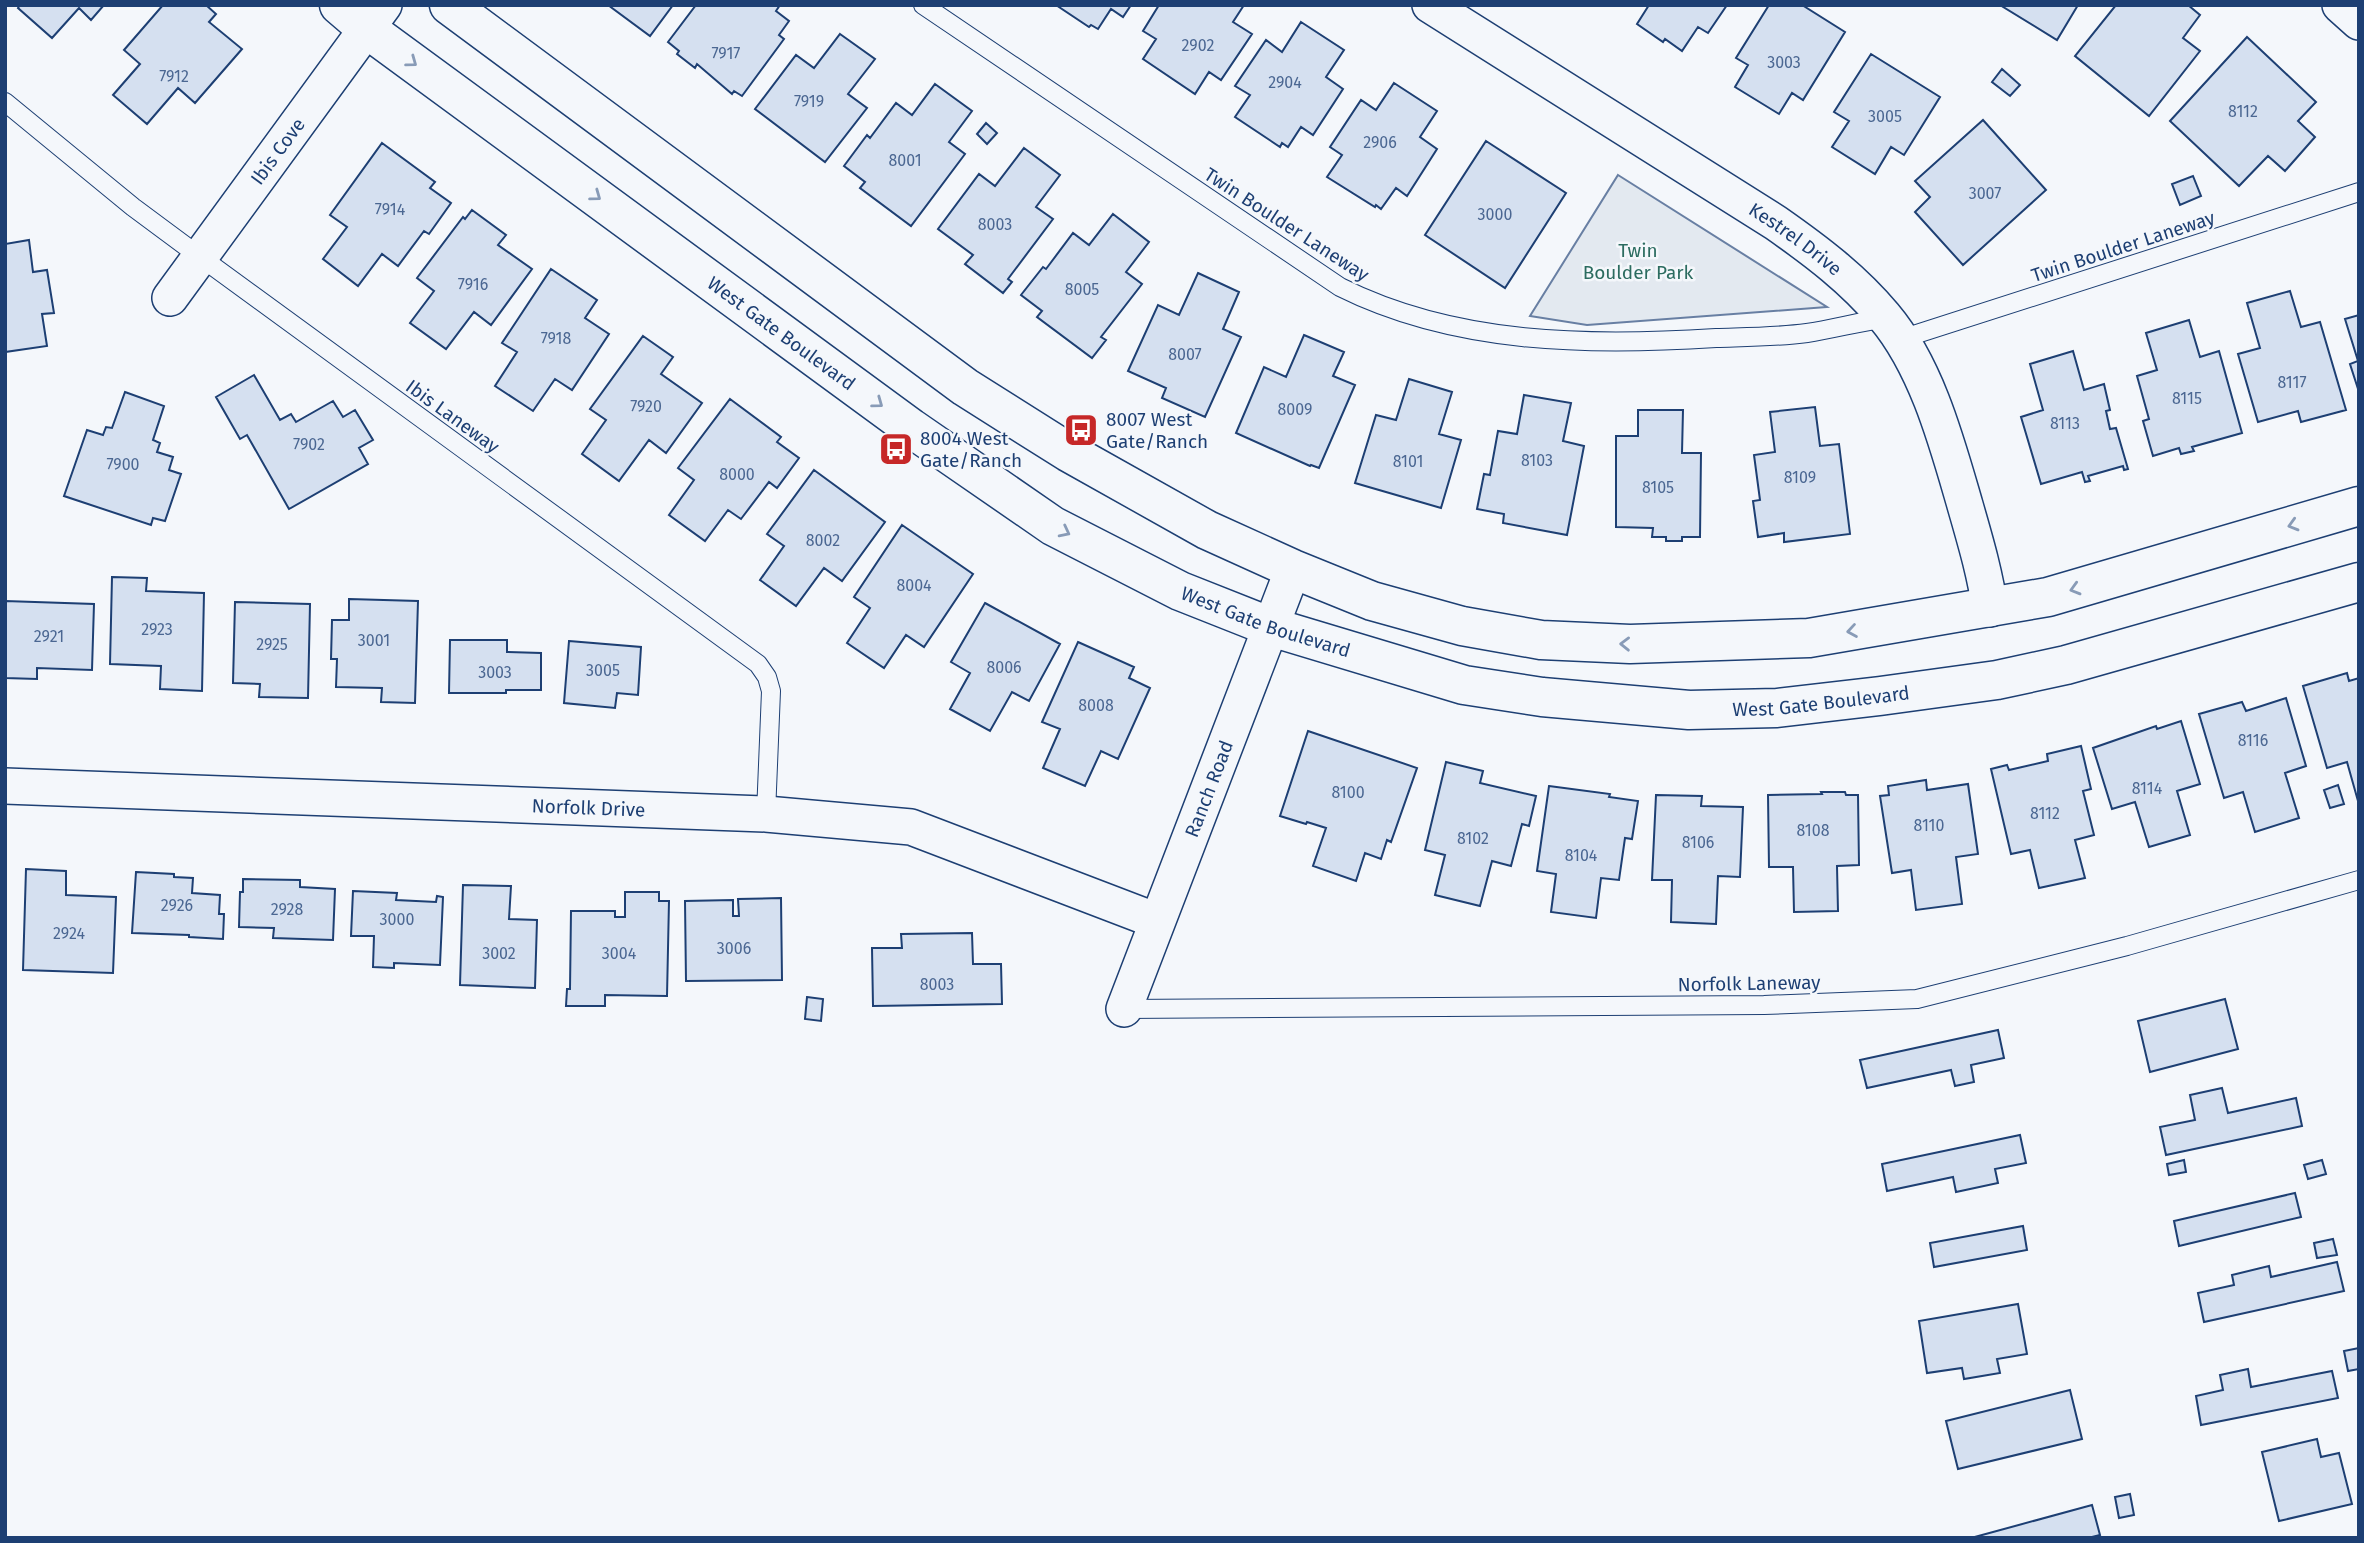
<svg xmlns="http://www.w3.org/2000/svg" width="2364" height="1543" viewBox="0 0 2364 1543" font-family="'Fira Sans',sans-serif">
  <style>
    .green { fill: #e3e9f0; stroke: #687fa3; stroke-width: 2 }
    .building { fill: #d5e0f0; stroke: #1d3f73; stroke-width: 2 }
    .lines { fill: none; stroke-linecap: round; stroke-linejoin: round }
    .lane-casing { stroke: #1d3f73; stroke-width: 20 }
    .street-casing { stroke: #1d3f73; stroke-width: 38 }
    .secondary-casing { stroke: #1d3f73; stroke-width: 41 }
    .lane { stroke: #f4f7fb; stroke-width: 18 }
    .street { stroke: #f4f7fb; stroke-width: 35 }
    .secondary { stroke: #f4f7fb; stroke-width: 38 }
    .oneway { stroke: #889bb7 }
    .labels { text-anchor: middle; stroke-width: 5; stroke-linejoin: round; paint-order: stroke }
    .number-label { font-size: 16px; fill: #4b6792 }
    .street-label { font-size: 19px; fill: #1d3f73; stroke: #f4f7fb }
    .park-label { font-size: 19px; fill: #2c6c60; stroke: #f4f7fb }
    .poi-label { font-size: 19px; fill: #1d3f73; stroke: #f4f7fb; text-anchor: start }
  </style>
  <rect width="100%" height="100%" fill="#f4f7fb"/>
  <path class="green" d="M1618,175l209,132 -240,18 -57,-9z"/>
  <path class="building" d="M20,5h84l-13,15 -12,-12 -27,30 -34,-30z
    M163,5h43l10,9 -7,8 33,27 -47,54 -17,-15 -31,36 -34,-29 27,-31 -16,-14z
    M608,5h65l-23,31z
    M696,5h84l-4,6 13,10 -10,14 5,4 -42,57 -8,-5 -2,3 -35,-30 -2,4 -18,-14 2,-3 -11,-9z
    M1056,5h75l-8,12 -12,-8 -13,20 -7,-4 -2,2z
    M1159,5h85l-11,17 19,12 -31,46 -12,-8 -14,22 -52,-35 13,-20 -13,-8z
    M1649,5h78l-19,28 -10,-6 -16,24 -17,-12 -2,3 -26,-18z
    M1769,5h33l43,27 -42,68 -11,-7 -13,21 -44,-27 13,-22 -12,-7z
    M2000,5h78l-21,35z
    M2116,5h72l12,10 -17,23 17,13 -51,65 -74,-60z
    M1301,22l43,28 -18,27 17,12 -30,46 -12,-8 -13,20 -6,-4 -2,4 -45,-30 15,-22 -15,-9 31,-46 16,12z
    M840,34l35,25 -27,35 19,14 -42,54 -70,-53 41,-54 18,13z
    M2247,37l69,65 -18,19 17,16 -30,34 -17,-15 -29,30 -69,-65z
    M1871,54l69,43 -36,58 -13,-8 -16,27 -43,-27 17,-26 -15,-9z
    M2002,69l18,16 -10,11 -18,-14z
    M1394,83l43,28 -17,26 17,12 -30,47 -11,-8 -15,21 -5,-4 -1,2 -48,-30 15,-22 -12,-8 31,-47 15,10z
    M935,84l37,27 -23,31 16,12 -54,72 -51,-38 5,-6 -21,-16 23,-31 3,3 26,-35 16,12z
    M1983,120l63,70 -83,75 -48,-53 15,-15 -15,-16z
    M986,123l11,10 -10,11 -10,-10z
    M1486,141l80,52 -61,95 -80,-53z
    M382,143l53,39 -5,6 21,15 -22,31 -5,-3 -26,35 -16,-12 -24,32 -35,-27 24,-32 -17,-12z
    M1024,148l36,27 -24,32 17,12 -45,60 4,3 -9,11 -38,-29 8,-9 -35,-26 41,-55 16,12z
    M2193,176l8,20 -21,9 -8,-21z
    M472,210l34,25 -8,10 34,24 -41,56 -17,-13 -28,37 -36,-26 24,-32 -17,-13 46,-61 2,2z
    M1113,214l36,28 -23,30 16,12 -41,53 5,3 -14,18 -55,-41 5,-6 -21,-16 22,-28 3,2 27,-36 16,12z
    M29,240l4,32 14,-2 7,43 -12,1 5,32 -42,6v-108z
    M551,269l46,31 -12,18 24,16 -37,56 -17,-11 -22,32 -38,-25 22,-34 -15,-9z
    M1198,273l41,19 -16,37 18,8 -36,80 -43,-19 4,-10 -38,-17 30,-66 21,10z
    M2290,291l11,36 19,-5 26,88 -45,12 -3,-11 -40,11 -20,-68 22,-6 -13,-45z
    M2359,315v77l-9,-28 8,-3 -13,-42z
    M2189,320l11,37 19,-6 23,82 -50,14 2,4 -13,3 -2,-6 -26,8 -10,-35 6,-2 -12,-43 20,-6 -11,-37z
    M1304,335l40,17 -11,24 22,9 -36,83 -8,-3 -1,1 -74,-33 28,-66 22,10z
    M643,336l30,21 -12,17 41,29 -36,50 -17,-13 -30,41 -37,-27 24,-34 -16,-11z
    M2073,351l11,39 20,-6 6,26 -4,1 4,18 6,-1 12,41 -4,1 -1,-4 -35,10 2,5 -5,1 -3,-10 -41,12 -20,-67 22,-7 -13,-46z
    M254,375l26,45 11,-6 5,8 37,-21 10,16 12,-7 18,30 -14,8 9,16 -79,45 -42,-74 -7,4 -24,-42z
    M1409,379l43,13 -13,42 22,6 -20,68 -86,-25 21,-68 20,5z
    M125,392l39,14 -11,34 7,3 -3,9 16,5 -4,13 12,4 -16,47 -12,-3 -2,7 -87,-29 23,-66 16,5 3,-8 6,1z
    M1524,395l47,8 -8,38 21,5 -17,89 -64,-12 1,-9 -27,-5 7,-35 6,1 8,-44 19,3z
    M730,399l51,38 -4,5 22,16 -22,30 -8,-6 -28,37 -13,-9 -23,31 -36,-26 25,-35 -16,-12z
    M1815,407l5,39 19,-2 11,90 -66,8v-9l-26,4 -5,-36 7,-1 -6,-45 21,-3 -5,-40z
    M1638,410h45l-1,43h19l-1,84h-18v4h-16v-4h-14l1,-9 -37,-1v-91h22z
    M814,470l71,52 -43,59 -18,-13 -28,38 -36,-26 24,-34 -17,-12z
    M902,525l71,49 -49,73 -18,-12 -22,33 -37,-25 23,-35 -16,-11z
    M112,577l35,1 -1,13 58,2 -2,98 -42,-2 1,-23 -51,-2z
    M349,599l69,2 -3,102 -34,-1 1,-14 -46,-1 1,-28h-6l1,-39h17z
    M5,601l89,3 -2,66 -55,-2v11l-32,-1z
    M235,602l75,2 -2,94 -49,-1 1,-13 -27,-1z
    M985,603l75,41 -31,57 -17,-9 -22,39 -40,-22 20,-36 -19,-11z
    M450,640h57v12l34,1v37h-35v3h-57z
    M569,641l72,6 -3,48 -21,-2 -2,15 -51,-5z
    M1078,642l56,25 -5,11 21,10 -32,71 -17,-8 -16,35 -42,-18 17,-39 -18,-7z
    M2347,673l2,8 10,-3 -1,123 -11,-39 -20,6 -24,-82z
    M2286,698l20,68 -21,7 14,45 -44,14 -12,-40 -19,6 -25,-84 43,-12 4,9z
    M2181,721l19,63 -23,7 13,44 -41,12 -14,-45 -23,7 -19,-61 63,-22 1,3z
    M1308,731l109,37 -26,74 -4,-2 -6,19 -16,-6 -9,28 -43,-15 13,-38 -19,-6 -1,2 -26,-8z
    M2081,746l10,43 -8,2 11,44 -19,5 10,38 -46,10 -9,-38 -19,4 -20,-85 16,-4 2,5 39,-9 -1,-7z
    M1446,762l37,9 -3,12 56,13 -7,30 -7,-2 -11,42 -19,-5 -12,45 -45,-11 10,-40 -20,-5z
    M1926,780l1,10 41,-6 10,70 -22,3 6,47 -46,6 -5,-40 -19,3 -12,-77 9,-1 -1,-9z
    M2338,785l6,19 -14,4 -6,-18z
    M1549,786l61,8 -1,3 29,4 -6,38 -7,-1 -6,42 -18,-2 -5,40 -45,-6 5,-38 -19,-3z
    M1821,792h24l1,3h12l1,70 -22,1 1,45 -44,1 -1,-45h-24l-1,-72 54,-1z
    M1656,795l46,1 -1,10 42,1 -3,70 -22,-1 -2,48 -45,-2 1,-42h-20z
    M26,869l40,2v24l50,2 -3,76 -90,-3z
    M136,872l38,2v3l19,1 -1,15 28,2 -1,19h5l-1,25 -34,-2v-2l-57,-2z
    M243,879l57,1v7l35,2 -2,51 -60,-2 1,-10 -35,-1 1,-35h3z
    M463,885l48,1 -2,33 28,1 -2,68 -75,-3z
    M353,891l44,2 -1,7 40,2 1,-6 6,1 -3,68 -46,-2v5l-21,-1 1,-31h-23z
    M625,892h34v9h10l-2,95 -62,-1v11h-39l1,-17h3l1,-78h44v6h10z
    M781,898l1,82 -96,1 -1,-80 48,-1v16h6l-1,-17z
    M972,933l1,31h28l1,40 -129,2 -1,-58h30l-1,-14z
    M807,997l16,2 -2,22 -16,-2z
    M2225,999l13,50 -88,23 -12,-51z
    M1998,1030l6,28 -33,7 3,17 -19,4 -4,-16 -84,18 -7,-28z
    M2222,1088l6,25 68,-15 6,28 -136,29 -6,-28 35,-7 -5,-25z
    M2020,1135l6,28 -31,6 3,14 -42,9 -3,-15 -66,14 -5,-27z
    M2184,1160l2,12 -17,3 -2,-11z
    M2322,1160l4,14 -18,5 -4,-14z
    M2295,1193l6,24 -122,29 -5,-25z
    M2023,1226l4,24 -93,17 -4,-24z
    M2333,1239l4,16 -20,3 -3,-15z
    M2337,1262l7,29 -140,31 -6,-29 36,-8 -2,-10 37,-9 2,11z
    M2018,1304l9,50 -30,5 3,14 -36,6 -2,-11 -35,5 -8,-52z
    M2359,1348v21l-11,2 -4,-20z
    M2248,1369l3,18 81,-16 6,27 -137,27 -5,-29 27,-6 -3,-15z
    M2070,1390l12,49 -124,30 -12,-48z
    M2317,1439l4,18 18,-4 13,51 -73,17 -17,-69z
    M2130,1494l4,21 -15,3 -4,-21z
    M2092,1505l8,30 -12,3h-117z"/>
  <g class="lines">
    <g class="lane-casing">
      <path id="lane" d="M923,5l417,282c116,58 250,59 376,51 30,-1 61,-1 91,-5 26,-4 52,-11 79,-15
        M5,102l128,105 66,49 559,408 9,13 4,14 -5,123
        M1901,339l458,-147
        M1124,1009l640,-4 153,-6 210,-53 232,-66"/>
    </g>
    <g class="street-casing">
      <g id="street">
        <path id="s1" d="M1430,5l346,218c40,28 77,56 108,93 43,51 63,127 81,189 10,35 20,68 25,104"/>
        <path d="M2340,5l19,17"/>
        <path id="s2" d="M170,298l214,-293"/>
        <path id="s3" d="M5,786l761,28 145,13 246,94"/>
        <path id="s4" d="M1124,1009l169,-440"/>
      </g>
    </g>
    <g class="secondary-casing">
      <g id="secondary">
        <path id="s5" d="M339,5l28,24 544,399 142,98 127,65 91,36 193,58 78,12 147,13 88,-2 103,-12 117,-16 69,-15 293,-83"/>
        <path d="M449,5l516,382 103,65 139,78 86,39 79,32 90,25 79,14 89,4 179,-6 239,-41 311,-91"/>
      </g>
    </g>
    <use href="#lane" class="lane"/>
    <use href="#street" class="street"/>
    <use href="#secondary" class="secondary"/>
  </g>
  <defs><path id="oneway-chevron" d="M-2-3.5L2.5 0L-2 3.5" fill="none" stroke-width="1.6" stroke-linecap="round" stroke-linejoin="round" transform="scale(1.75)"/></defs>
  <g class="oneway">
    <use href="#oneway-chevron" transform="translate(412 62) rotate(36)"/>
    <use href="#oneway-chevron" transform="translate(596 196) rotate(36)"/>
    <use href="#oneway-chevron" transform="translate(878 403) rotate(36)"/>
    <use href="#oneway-chevron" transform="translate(2293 525) rotate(164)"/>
    <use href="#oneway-chevron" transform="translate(1065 532) rotate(27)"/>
    <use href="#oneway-chevron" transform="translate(2075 589) rotate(164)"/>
    <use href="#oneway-chevron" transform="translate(1852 631) rotate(171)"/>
    <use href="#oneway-chevron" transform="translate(1625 644) rotate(-179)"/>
  </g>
  <defs>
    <g id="bus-square" transform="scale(1.75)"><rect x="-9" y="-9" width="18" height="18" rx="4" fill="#c62828" stroke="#f4f7fb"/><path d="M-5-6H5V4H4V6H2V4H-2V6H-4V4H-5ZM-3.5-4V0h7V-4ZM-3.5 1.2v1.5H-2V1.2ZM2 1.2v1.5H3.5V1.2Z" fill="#fff"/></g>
  </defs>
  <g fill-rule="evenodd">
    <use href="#bus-square" x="1081" y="430"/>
    <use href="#bus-square" x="896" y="449"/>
  </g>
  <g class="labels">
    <g class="number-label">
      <text x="1198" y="51">2902</text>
      <text x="726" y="59">7917</text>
      <text x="1784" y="68">3003</text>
      <text x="174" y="82">7912</text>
      <text x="1285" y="88">2904</text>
      <text x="809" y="107">7919</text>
      <text x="2243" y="117">8112</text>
      <text x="1885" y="122">3005</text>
      <text x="1380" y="148">2906</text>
      <text x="905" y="166">8001</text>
      <text x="1985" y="199">3007</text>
      <text x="390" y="215">7914</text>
      <text x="1495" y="220">3000</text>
      <text x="995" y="230">8003</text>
      <text x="473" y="290">7916</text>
      <text x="1082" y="295">8005</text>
      <text x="556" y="344">7918</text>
      <text x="1185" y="360">8007</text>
      <text x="2292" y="388">8117</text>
      <text x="2187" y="404">8115</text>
      <text x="646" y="412">7920</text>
      <text x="1295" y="415">8009</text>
      <text x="2065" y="429">8113</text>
      <text x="309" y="450">7902</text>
      <text x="1537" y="466">8103</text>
      <text x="1408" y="467">8101</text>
      <text x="123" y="470">7900</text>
      <text x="737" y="480">8000</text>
      <text x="1800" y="483">8109</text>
      <text x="1658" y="493">8105</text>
      <text x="823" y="546">8002</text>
      <text x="914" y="591">8004</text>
      <text x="157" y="635">2923</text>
      <text x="49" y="642">2921</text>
      <text x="374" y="646">3001</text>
      <text x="272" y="650">2925</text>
      <text x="1004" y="673">8006</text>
      <text x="603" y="676">3005</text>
      <text x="495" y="678">3003</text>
      <text x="1096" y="711">8008</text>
      <text x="2253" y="746">8116</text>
      <text x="2147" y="794">8114</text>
      <text x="1348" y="798">8100</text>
      <text x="2045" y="819">8112</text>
      <text x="1929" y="831">8110</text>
      <text x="1813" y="836">8108</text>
      <text x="1473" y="844">8102</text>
      <text x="1698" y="848">8106</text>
      <text x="1581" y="861">8104</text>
      <text x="177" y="911">2926</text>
      <text x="287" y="915">2928</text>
      <text x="397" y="925">3000</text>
      <text x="69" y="939">2924</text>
      <text x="734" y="954">3006</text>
      <text x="499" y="959">3002</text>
      <text x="619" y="959">3004</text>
      <text x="937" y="990">8003</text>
    </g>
    <g class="street-label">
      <text dy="7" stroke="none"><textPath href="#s2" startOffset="182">Ibis Cove</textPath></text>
      <text transform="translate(1287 224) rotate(33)" y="7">Twin Boulder Laneway</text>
      <text dy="7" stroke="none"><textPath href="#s1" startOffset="434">Kestrel Drive</textPath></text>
      <text transform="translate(2123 246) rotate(-18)" y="7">Twin Boulder Laneway</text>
      <text dy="7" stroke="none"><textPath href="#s5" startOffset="551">West Gate Boulevard</textPath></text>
      <text transform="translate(453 416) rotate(36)" y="7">Ibis Laneway</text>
      <text dy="7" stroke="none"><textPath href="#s5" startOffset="1118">West Gate Boulevard</textPath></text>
      <text dy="7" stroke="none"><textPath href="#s5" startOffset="1685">West Gate Boulevard</textPath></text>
      <text dy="7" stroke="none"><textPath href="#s4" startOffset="236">Ranch Road</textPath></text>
      <text dy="7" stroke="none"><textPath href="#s3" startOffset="584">Norfolk Drive</textPath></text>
      <text transform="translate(1749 983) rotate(-1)" y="7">Norfolk Laneway</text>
    </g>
    <g class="park-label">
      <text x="1638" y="257">Twin<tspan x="1638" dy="22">Boulder Park</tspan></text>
    </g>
    <g class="poi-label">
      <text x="1106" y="426">8007 West<tspan x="1106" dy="22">Gate/Ranch</tspan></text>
      <text x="920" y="445">8004 West<tspan x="920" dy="22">Gate/Ranch</tspan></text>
    </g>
  </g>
  <rect width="2364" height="1543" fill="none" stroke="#1d3f73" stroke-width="14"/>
</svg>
